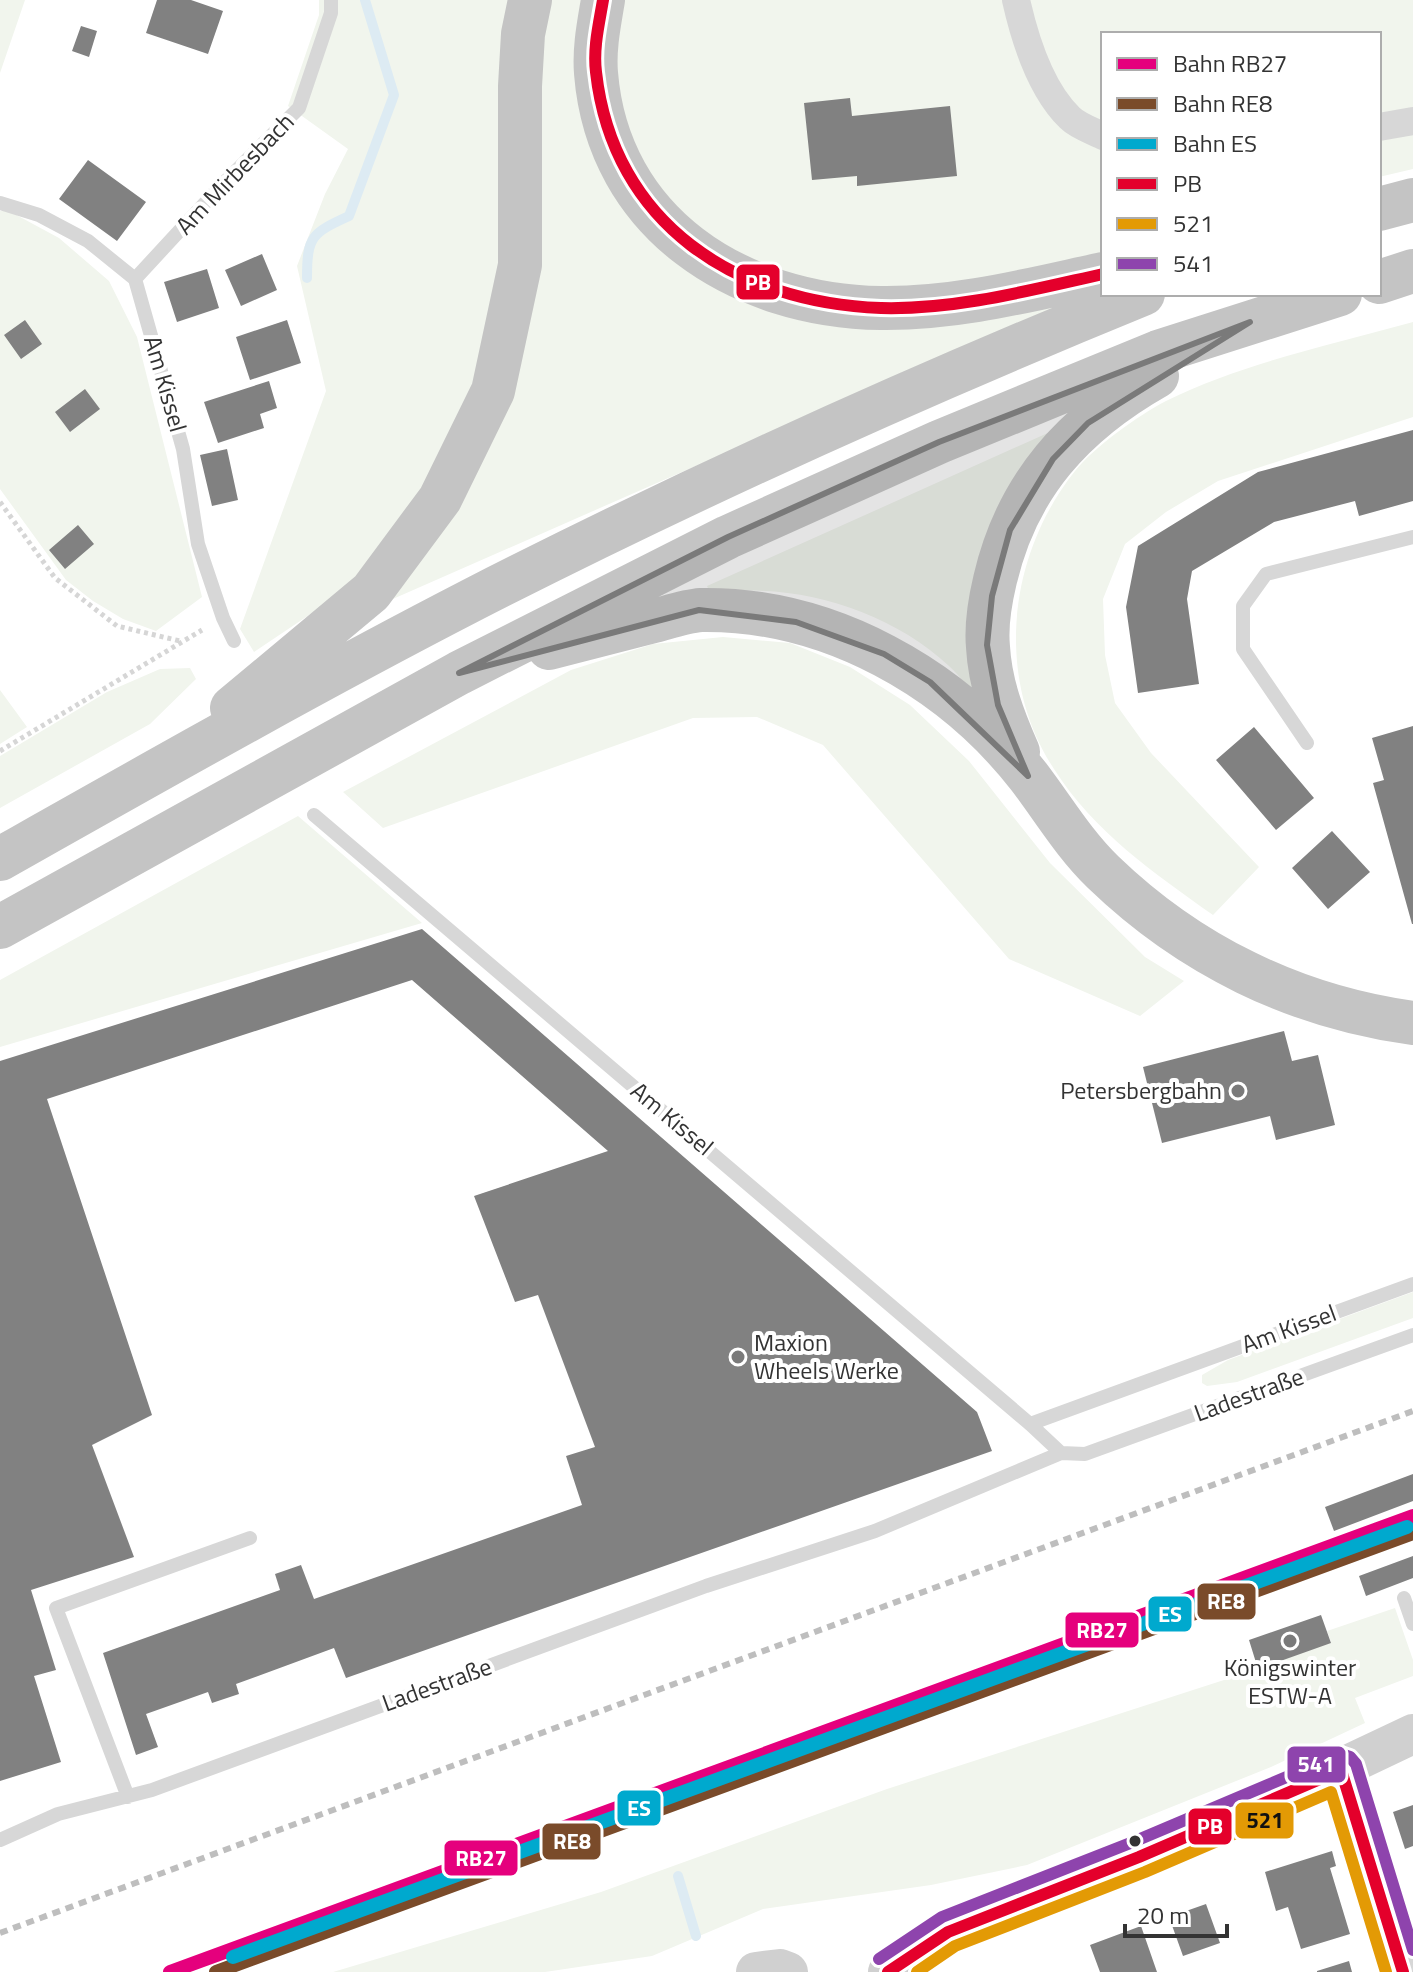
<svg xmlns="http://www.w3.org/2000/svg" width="1413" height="1972" viewBox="0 0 1413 1972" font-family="'Titillium Web',sans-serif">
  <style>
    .green { fill: #f1f5ed }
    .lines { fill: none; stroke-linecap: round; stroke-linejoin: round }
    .stream { stroke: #ddebf3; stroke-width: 10 }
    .building { fill: #818181 }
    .path { stroke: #d6d6d6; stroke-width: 5; stroke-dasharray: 4 4; stroke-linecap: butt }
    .lane { stroke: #d7d7d7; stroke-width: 14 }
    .street { stroke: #d7d7d7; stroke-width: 28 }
    .secondary { stroke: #d0d0d0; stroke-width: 40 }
    .highway { stroke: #c4c4c4; stroke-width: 44 }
    .rail { stroke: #bebebe; stroke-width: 6; stroke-dasharray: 8 6; stroke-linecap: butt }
    .bus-1-casing { stroke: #fff; stroke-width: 18 }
    .bus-2-casing { stroke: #fff; stroke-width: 18 }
    .bus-3-casing { stroke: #fff; stroke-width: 18 }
    .bus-1 { stroke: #e4002b; stroke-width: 12 }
    .bus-2 { stroke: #e39a05; stroke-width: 12 }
    .bus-3 { stroke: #8e44ad; stroke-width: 12 }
    .rail-1-casing { stroke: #fff; stroke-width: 20 }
    .rail-2-casing { stroke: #fff; stroke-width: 20 }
    .rail-3-casing { stroke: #fff; stroke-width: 20 }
    .rail-1 { stroke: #e5007d; stroke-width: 14 }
    .rail-2 { stroke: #7a4b2a; stroke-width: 14 }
    .rail-3 { stroke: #00a9ce; stroke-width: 14 }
    .marked { fill: #7a7a7a; fill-opacity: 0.2; stroke: #7a7a7a; stroke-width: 6; stroke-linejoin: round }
    .poi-dot { fill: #7a7a7a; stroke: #fff; stroke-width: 3 }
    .bus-dot { fill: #333; stroke: #fff; stroke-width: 3 }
    .labels { text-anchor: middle; stroke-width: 8; stroke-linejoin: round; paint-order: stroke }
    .street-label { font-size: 24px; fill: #333; stroke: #fff }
    .poi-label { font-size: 24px; fill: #333; stroke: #fff; text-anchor: end }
    .line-badge { stroke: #fff; stroke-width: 3 }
    .badge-label { font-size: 22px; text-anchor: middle; font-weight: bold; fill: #fff }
    .pale-badge-label { font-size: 22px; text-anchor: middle; font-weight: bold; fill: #111 }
  </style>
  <rect width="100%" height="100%" fill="#fff"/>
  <path class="green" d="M0,0h25l-25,73z
    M319,0h1094v169l-34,8v-143h-276v253l-717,315 -71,9 -61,41 -14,-23 86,-238 -29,-125 28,-72 23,-45 -60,-43 31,-91z
    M0,211h9l50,27 50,43 28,56 65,260 -46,34 -33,-12 -30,-18 -27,-21 -66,-91z
    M1413,322v95l-195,64 -52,31 -41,32 -22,55 2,56 10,48 36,50 108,114 -46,48c-59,-42 -119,-83 -159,-146 -60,-92 -46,-214 21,-298 19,-24 64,-56 91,-70 77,-38 165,-56 247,-79z
    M1050,432l-68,271c-11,-12 -21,-26 -33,-37 -63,-58 -155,-84 -239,-73l-3,-7z
    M723,637l67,6 60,24 60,38 59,56 81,102 95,94 39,24 -44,35 -131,-57 -186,-214 -66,-28 -64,1 -310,110 -40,-36 228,-122 82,-26z
    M190,668l6,11 -46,45 -150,84v-52l107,-64 53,-23z
    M0,690l27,37 -27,17z
    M298,816l124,107 -422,124v-67z
    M1413,1292v26l-176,64 -30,4 -5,-3v-8l26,-15z
    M1395,1608l18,52v16l-58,22 10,25 -94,44 -244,98 -96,20 -168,24 -111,47 -107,16h-212l268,-80 286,-103 371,-120 73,-27 -4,-11z"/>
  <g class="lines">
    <path class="stream" d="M307,278c0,-42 5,-45 42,-62l45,-121 -29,-95
      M678,1876l18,60"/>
  </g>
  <path class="building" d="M157,0h34l32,11 -15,43 -62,-21z
    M81,26l16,5 -8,26 -17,-6z
    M850,98l2,18 98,-10 7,70 -100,10v-10l-45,4 -8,-77z
    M88,160l58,42 -29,39 -58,-42z
    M262,254l15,36 -36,16 -16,-36z
    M207,269l12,39 -42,14 -13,-40z
    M25,320l17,24 -21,15 -17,-24z
    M287,320l14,43 -51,17 -14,-43z
    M269,381l8,27 -17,6 4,14 -46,15 -14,-41z
    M85,389l15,20 -30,23 -15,-20z
    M1413,430v71l-54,15 -4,-15 -81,21 -82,49 -5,28 12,85 -61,9 -12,-86 12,-61 120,-74z
    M227,449l11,51 -26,6 -12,-51z
    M78,525l16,19 -29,25 -16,-19z
    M1413,726v198h-1l-39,-141 11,-3 -12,-42z
    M1254,727l60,71 -38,32 -60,-70z
    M1332,831l38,41 -42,37 -36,-41z
    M422,929l555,483 15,39 -646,227 -12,-30 -98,36 3,10 -27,9 -4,-11 -62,22 12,33 -22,8 -33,-102 177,-63 -5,-16 26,-9 13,34 268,-94 -16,-49 29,-9 -57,-152 -23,7 -41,-106 134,-45 -196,-171 -365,119 105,316 -60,30 42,112 -103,33 25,80 -22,6 27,86 -61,19v-720z
    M1284,1031l8,30 26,-6 17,70 -59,15 -6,-24 -108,27 -19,-76z
    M1413,1474v27l-79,30 -9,-24z
    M1413,1556v22l-47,18 -7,-20z
    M1321,1615l10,28 -73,26 -9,-29z
    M1413,1805v41l-8,3 -12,-37z
    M1332,1851l4,15 -6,2 20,66 -49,15 -13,-42 -12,4 -11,-39z
    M1206,1904l14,39 -37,13 -14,-39z
    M1141,1926l16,46h-57l-10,-27z
    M1349,1961l3,11h-35v-1z"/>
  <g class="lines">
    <path class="path" d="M0,502l55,76 62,48 63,15
      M0,751l202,-121"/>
    <path class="lane" d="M0,203l39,12 49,26 47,38 48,170 15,95 25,74 11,23
      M135,279l83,-90 81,-81 32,-95v-13
      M1307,743l-64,-94v-43l23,-32 147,-37
      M314,815l716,609 31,29 24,1 328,-119
      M1030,1424l383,-140
      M1404,1598l9,26
      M128,1797l-72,-189 194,-70
      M0,1840l58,-26 94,-24 554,-204 169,-55 186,-78"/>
    <path class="street" d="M1016,0c9,40 24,89 54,118 8,8 23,13 33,18
      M1379,127l34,-6
      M1341,1770l62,202"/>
    <path class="secondary" d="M756,1972l24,-3 8,3
      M888,1972l60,-40 317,-128 148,-70"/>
    <path class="highway" d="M603,0c-4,24 -9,48 -7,73 12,151 143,233 285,235 76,1 148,-18 222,-34
      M1379,209l34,-9
      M1379,282l34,-11
      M549,648c35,-9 70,-18 105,-27 15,-4 32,-10 47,-11 128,-2 251,68 328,167 25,33 45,67 74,95 86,83 192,135 310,151
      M232,708l139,-116 69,-93 53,-108 27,-126v-179l3,-52 7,-34
      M1018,752c-15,-34 -28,-68 -30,-105 -2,-21 2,-46 7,-67 22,-95 79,-157 162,-204
      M0,859c156,-88 313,-177 472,-259 219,-112 443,-213 671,-306
      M0,927l459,-254 269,-136 211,-95 219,-90 182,-58"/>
    <path class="rail" d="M0,1933l1413,-522"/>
    <g class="bus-1-casing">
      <path id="bus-1" d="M603,0c-4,24 -10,48 -7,72 17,152 141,231 285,236 75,2 150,-18 222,-34
        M888,1972l60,-40 191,-75 202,-87 62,202"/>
    </g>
    <g class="bus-2-casing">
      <path id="bus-2" d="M917,1972l38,-26 190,-74 186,-80 55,180"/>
    </g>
    <g class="bus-3-casing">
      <path id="bus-3" d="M879,1959l63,-42 191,-75 208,-88 9,3 6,7 57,186"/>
    </g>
    <use href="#bus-1" class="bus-1"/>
    <use href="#bus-2" class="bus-2"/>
    <use href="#bus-3" class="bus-3"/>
    <g class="rail-1-casing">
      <path id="rail-1" d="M170,1972l1243,-456"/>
    </g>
    <g class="rail-2-casing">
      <path id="rail-2" d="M216,1972l1197,-439"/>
    </g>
    <g class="rail-3-casing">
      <path id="rail-3" d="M233,1957l1174,-430"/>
    </g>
    <use href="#rail-1" class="rail-1"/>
    <use href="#rail-2" class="rail-2"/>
    <use href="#rail-3" class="rail-3"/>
  </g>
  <path class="marked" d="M1250,322l-162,101 -35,36 -43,71 -18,66 -5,49 11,60 30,71 -98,-94 -46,-28 -88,-32 -97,-12 -240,63 269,-136 211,-95z"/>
  <g class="poi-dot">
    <circle cx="1238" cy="1091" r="8"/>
    <circle cx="738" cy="1357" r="8"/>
    <circle cx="1290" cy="1641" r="8"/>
  </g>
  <circle class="bus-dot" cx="1135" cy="1841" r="7"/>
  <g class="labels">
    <g class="street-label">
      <text transform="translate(235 174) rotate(-46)" y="8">Am Mirbesbach</text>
      <text transform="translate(165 384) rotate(74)" y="8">Am Kissel</text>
      <text transform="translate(672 1119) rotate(40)" y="8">Am Kissel</text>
      <text transform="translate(1289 1329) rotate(-20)" y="8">Am Kissel</text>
      <text transform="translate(1249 1395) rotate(-20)" y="8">Ladestraße</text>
      <text transform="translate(437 1685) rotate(-20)" y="8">Ladestraße</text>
    </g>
    <g class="poi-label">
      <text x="1222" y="1099">Petersbergbahn</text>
      <text x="754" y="1351" text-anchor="start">Maxion<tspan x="754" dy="28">Wheels Werke</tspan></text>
      <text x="1290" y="1676" text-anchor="middle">Königswinter<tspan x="1290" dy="28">ESTW-A</tspan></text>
    </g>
  </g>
  <g class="line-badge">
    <rect x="735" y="263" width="46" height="38" rx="8" fill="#e4002b"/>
    <rect x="1196" y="1582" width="61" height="39" rx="8" fill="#7a4b2a"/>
    <rect x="1147" y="1595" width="46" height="38" rx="8" fill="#00a9ce"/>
    <rect x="1064" y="1611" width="76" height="38" rx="8" fill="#e5007d"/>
    <rect x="1286" y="1745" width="61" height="39" rx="8" fill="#8e44ad"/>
    <rect x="616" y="1789" width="46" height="38" rx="8" fill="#00a9ce"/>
    <rect x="1234" y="1801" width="61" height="39" rx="8" fill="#e39a05"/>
    <rect x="1187" y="1807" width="46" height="39" rx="8" fill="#e4002b"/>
    <rect x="541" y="1822" width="61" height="39" rx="8" fill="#7a4b2a"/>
    <rect x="443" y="1839" width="76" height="38" rx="8" fill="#e5007d"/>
  </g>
  <g class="badge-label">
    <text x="758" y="290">PB</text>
    <text x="1226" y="1609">RE8</text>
    <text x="1170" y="1622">ES</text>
    <text x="1102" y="1638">RB27</text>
    <text x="1316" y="1772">541</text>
    <text x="639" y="1816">ES</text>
    <text x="1210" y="1834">PB</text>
    <text x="572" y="1849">RE8</text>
    <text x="481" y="1866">RB27</text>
  </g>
  <g class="pale-badge-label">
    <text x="1265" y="1828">521</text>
  </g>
  <rect x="1101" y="32" width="280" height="264" fill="#ffffff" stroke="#adadad" stroke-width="2"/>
  <rect x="1117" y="58" width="40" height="12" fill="#e5007d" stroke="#adadad" stroke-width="2"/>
  <text x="1173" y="72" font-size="24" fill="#333333">Bahn RB27</text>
  <rect x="1117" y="98" width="40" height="12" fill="#7a4b2a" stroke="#adadad" stroke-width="2"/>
  <text x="1173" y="112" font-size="24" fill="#333333">Bahn RE8</text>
  <rect x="1117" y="138" width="40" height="12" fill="#00a9ce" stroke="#adadad" stroke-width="2"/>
  <text x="1173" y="152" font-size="24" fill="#333333">Bahn ES</text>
  <rect x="1117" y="178" width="40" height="12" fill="#e4002b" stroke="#adadad" stroke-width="2"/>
  <text x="1173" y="192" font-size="24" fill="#333333">PB</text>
  <rect x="1117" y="218" width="40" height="12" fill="#e39a05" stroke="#adadad" stroke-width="2"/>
  <text x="1173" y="232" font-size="24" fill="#333333">521</text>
  <rect x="1117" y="258" width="40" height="12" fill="#8e44ad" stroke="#adadad" stroke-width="2"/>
  <text x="1173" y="272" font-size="24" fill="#333333">541</text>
  <path d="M1125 1924v12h102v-12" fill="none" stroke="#333333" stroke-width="4"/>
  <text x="1137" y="1924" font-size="24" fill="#333333" stroke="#ffffff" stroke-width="6" paint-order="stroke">20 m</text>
</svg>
